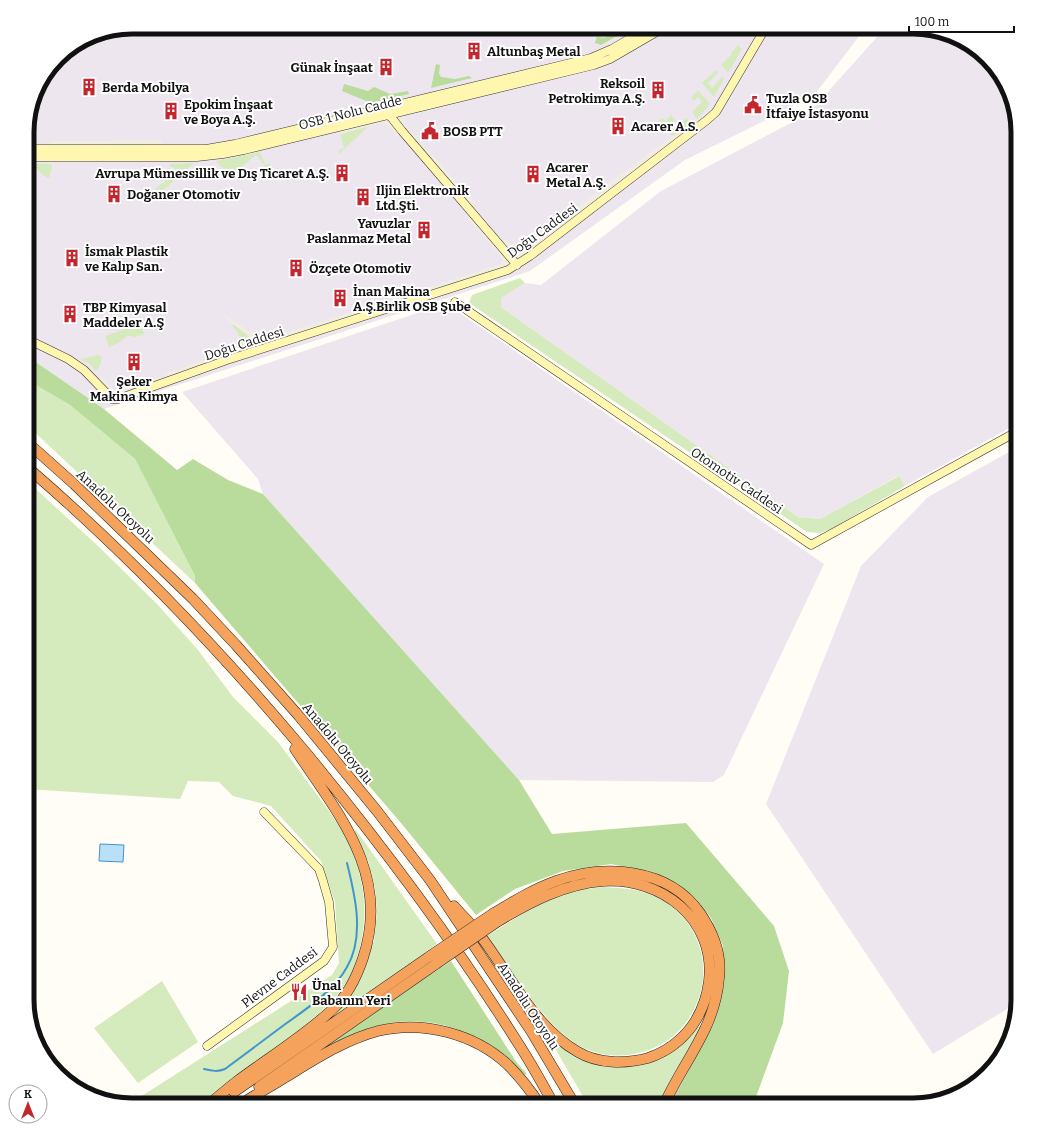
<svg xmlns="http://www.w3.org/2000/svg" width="1045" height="1132" viewBox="0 0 1045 1132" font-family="Bitter,serif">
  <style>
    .industrial { fill: #eee6ef }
    .green { fill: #d5ebbd }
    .forest { fill: #b9dc9c }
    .plaza { fill: #f1ede2 }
    .water { fill: #b9e0f7; stroke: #3f96cf }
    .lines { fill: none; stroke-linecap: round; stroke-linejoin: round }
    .stream { stroke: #3f96cf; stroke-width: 2 }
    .secondary-casing { stroke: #333; stroke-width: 9 }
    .primary-casing { stroke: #222; stroke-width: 10 }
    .highway-casing { stroke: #222; stroke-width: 11 }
    .secondary { stroke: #fff6b0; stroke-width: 8 }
    .primary { stroke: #f9d66b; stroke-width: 9 }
    .highway { stroke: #f5a25d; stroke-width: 10 }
    .highway-bridge-casing { stroke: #222; stroke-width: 11; stroke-linecap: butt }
    .highway-bridge { stroke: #f5a25d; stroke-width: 10 }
    .labels { text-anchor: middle; stroke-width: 4; stroke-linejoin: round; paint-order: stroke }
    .poi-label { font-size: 13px; font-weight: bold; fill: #111; stroke: #fff; text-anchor: start }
    .street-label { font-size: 13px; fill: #111; stroke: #fff }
    .rim { fill: none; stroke: #111; stroke-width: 5 }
  </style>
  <rect width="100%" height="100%" fill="#fffdf5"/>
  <path class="industrial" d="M132,27h734l-50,66 -44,24 -87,43 -155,111 -426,138 -77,-53v-231l11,-40 24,-32 30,-18z
    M886,27h34l40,11 36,30 16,30 6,33v292l-113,63 -7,-10 -78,43 -22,-2 -297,-210v-9l24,-15 16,2 120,-94 147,-77z
    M438,306l16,3 370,255 -100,211 -11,7 -194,-2 -256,-286 -5,-15 -76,-87z
    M1018,447v554l-1,2 -84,51 -167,-250 95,-238 67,-69z"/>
  <path class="green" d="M738,45l4,4 -14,24 -7,-8 11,-11 -1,-1z
    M716,70l2,3 -10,10 4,5 10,-12 2,3 -10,18 -12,-14z
    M698,90l12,14 -13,15 -5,-7 10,-10 -4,-5 -4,4 -3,-4z
    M671,115l4,5 -3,2 4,5 10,-9 5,5 -18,13 -14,-15 3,-3 4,3z
    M369,126l-30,28v-4l5,-2 -4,-14z
    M260,152l5,12 5,-1 2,11 -16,-19 -26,22 -14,-16z
    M194,163l-35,31 -4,-5 21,-17 -1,-3 -5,-3v-2z
    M36,164h15l1,4c-3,4 -1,7 -3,11l-15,-11z
    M520,278l5,5 -24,15v9l297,210 22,2 79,-43 6,10 -74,43 -11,4 -13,-1 -338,-229 3,-8z
    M141,323l3,11 -11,4 -1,-2h-5l-7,6 -11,5 -4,-11z
    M233,324l18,14 -9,9 -15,6 -2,-3c14,-6 21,-11 7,-24z
    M98,355l3,1c1,6 -1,11 -5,15l-7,-8 -7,-2 -1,-2z
    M27,380l43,25 65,54 60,117v7l-168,-158z
    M27,481l71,65 59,58 41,46 35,47 45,45 51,69 15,22 10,20 -1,1c15,38 15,74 1,113 -13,33 -45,55 -72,76 -16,12 -32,25 -49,37 -8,6 -26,21 -34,25 -5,1 -63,1 -70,-1l203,-129 7,-12 -4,-61 -14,-41 -50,-55 -38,-10 -14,-14 -31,-1 -8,18 -153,-10z
    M356,830l81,114 -105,73 -1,-2 34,-48 7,-24 2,-1 3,-29 -2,-25 -7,-28 -3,-1 -11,-27z
    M603,887c20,1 41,2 59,13 70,42 46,146 -35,155 -17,2 -38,-2 -52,-12 -35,-23 -63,-73 -88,-107 29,-18 59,-39 92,-46 8,-1 16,-2 24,-3z
    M162,981l36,61 -60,41 -44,-55z
    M699,1026l2,2 -30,50 -13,27h-70l-39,-67 2,-1c8,8 17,16 27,20 8,3 16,4 24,5 6,2 12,4 18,4 32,4 60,-17 79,-40z"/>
  <path class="forest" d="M628,27h5l-32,18 -6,-2 2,-7c9,4 11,0 15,-7l6,2z
    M436,64l4,1 -1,9 2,3 14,2 14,-3 3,2 -41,10z
    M344,84l24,7 6,-4 16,7 18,-3 1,3 -38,9 -29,-12z
    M27,356l77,53 73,61 16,-11 35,21 35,14 256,286 33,54 134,-11 88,103 15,45 -6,52 -30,82h-83l43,-80 11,-41 -1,-38 -12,-28 -14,-18 -14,-11 -25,-15 -47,-10 -48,7 -48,18 -39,26 -75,-92 -206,-240v-7l-60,-117 -65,-54 -43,-25z
    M451,961l66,102 10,11 -3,1c-35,-39 -87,-62 -139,-51 -26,6 -49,20 -73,31l86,-59z"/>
  <path class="plaza" d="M404,115l1,10 71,79 -4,3 -70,-80 -2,-8z
    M386,119l13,15 -2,2 -13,-14 -44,12 -1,-3z
    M691,123l1,4 -170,130 -3,1 -4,-2 -13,-14 3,-4 13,16 91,-71z
    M115,140h47l-1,4 -111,1 -1,-4h64z
    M470,215l38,44v4l-2,3 -223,72h-5l-6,-3 1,-4 6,4 222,-71 2,-4 -3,-4 -33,-39z
    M224,315l29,19 2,7 -3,5 -3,3 -81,27h-2l-1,-2 76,-27 10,-9 -28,-22z
    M101,376l14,16 46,-16v2l-44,17 -6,-1 -11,-14z"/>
  <path class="water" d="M100,844l24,1 -1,17 -24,-1z"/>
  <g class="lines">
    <path class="stream" d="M204,1069c8,2 14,3 21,0 20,-15 40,-30 59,-44 21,-15 51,-35 63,-58 18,-31 8,-72 0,-104"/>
    <g class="secondary-casing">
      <path id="secondary" d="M385,114l6,3 11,14 115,134
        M27,149h179l29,-5 356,-86 21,-9 37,-22
        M27,157h170l26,-3 21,-4 350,-85 16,-6 55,-32
        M455,302l356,243 207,-114
        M27,339l41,20 16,11 28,29h6l109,-39 281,-90 22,-14 177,-136 9,-8 13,-22 37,-63
        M207,1046l117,-85 9,-14 -4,-45 -6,-21 -4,-12 -55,-57"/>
    </g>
    <g class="primary-casing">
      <path id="primary" d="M963,1091l20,-15"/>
    </g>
    <g class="highway-casing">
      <path id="highway" d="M27,442l47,42 119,115 43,46 63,71 78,95 53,69 101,151 44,74
        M27,467c101,87 194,184 280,287 75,91 146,186 209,286 14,21 26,43 38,65
        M454,906c7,8 15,16 22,24 32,40 56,96 102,122 20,12 48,12 70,6 18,-6 33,-17 44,-32 10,-14 15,-29 17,-45 7,-62 -48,-104 -106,-100 -39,3 -73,21 -106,41
        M494,913c20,-12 40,-24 62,-32 48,-17 112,-14 144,32 13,19 22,42 19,65 -4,51 -35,82 -55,127
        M259,1087l177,-123
        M234,1092l196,-136
        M208,1105c10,-8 19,-16 28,-23 32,-24 67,-45 97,-73 14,-13 24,-33 30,-51 28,-84 -24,-143 -68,-209
        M240,1105c14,-10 30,-18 44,-27 30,-18 60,-38 94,-47 45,-11 97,3 130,34 12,12 23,26 32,40"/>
    </g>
    <use href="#secondary" class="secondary"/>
    <use href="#primary" class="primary"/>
    <use href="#highway" class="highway"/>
    <g class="highway-bridge-casing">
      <path id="highway-bridge" d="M430,956l64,-43
        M436,964l61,-42"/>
    </g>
    <use href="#highway-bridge" class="highway-bridge"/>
  </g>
  <defs>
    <g id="building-bare" transform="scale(1.38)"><path d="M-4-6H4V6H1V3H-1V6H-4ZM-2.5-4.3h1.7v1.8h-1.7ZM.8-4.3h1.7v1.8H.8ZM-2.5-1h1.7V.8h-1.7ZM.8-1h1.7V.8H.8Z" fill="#c4262e" stroke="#fff" stroke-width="2.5" paint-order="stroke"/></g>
    <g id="civic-bare" transform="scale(1.38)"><path d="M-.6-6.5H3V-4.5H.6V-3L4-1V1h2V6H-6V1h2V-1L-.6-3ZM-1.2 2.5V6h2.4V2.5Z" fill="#c4262e" stroke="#fff" stroke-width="2.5" paint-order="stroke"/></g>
    <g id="restaurant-bare" transform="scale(1.38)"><path d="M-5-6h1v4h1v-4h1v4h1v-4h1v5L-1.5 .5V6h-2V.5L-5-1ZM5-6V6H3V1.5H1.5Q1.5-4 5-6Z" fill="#c4262e" stroke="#fff" stroke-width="2.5" paint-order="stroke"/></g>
  </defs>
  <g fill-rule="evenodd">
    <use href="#building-bare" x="474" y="51"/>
    <use href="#building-bare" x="386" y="67"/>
    <use href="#building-bare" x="89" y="87"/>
    <use href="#building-bare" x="658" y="90"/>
    <use href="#civic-bare" x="753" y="105"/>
    <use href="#building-bare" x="171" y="111"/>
    <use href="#building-bare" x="618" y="126"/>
    <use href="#civic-bare" x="430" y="131"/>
    <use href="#building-bare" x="342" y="173"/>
    <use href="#building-bare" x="533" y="174"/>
    <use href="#building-bare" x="114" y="194"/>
    <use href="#building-bare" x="363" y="197"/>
    <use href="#building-bare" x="424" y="230"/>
    <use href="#building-bare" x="72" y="258"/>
    <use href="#building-bare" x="296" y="268"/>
    <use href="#building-bare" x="340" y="298"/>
    <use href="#building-bare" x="70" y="314"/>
    <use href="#building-bare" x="134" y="362"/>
    <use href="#restaurant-bare" x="299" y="992"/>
  </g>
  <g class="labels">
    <g class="poi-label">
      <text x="487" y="56">Altunbaş Metal</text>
      <text x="373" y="72" text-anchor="end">Günak İnşaat</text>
      <text x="645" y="88" text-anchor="end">Reksoil<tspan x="645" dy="15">Petrokimya A.Ş.</tspan></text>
      <text x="102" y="92">Berda Mobilya</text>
      <text x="766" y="103">Tuzla OSB<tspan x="766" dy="15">İtfaiye İstasyonu</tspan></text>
      <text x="184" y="109">Epokim İnşaat<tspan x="184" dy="15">ve Boya A.Ş.</tspan></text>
      <text x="631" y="131">Acarer A.S.</text>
      <text x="443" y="136">BOSB PTT</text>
      <text x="546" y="172">Acarer<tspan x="546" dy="15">Metal A.Ş.</tspan></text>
      <text x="329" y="178" text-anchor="end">Avrupa Mümessillik ve Dış Ticaret A.Ş.</text>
      <text x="376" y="195">Iljin Elektronik<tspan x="376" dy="15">Ltd.Şti.</tspan></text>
      <text x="127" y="199">Doğaner Otomotiv</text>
      <text x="411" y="228" text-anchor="end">Yavuzlar<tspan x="411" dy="15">Paslanmaz Metal</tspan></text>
      <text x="85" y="256">İsmak Plastik<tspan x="85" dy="15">ve Kalıp San.</tspan></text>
      <text x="309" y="273">Özçete Otomotiv</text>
      <text x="353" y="296">İnan Makina<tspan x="353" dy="15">A.Ş.Birlik OSB Şube</tspan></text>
      <text x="83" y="312">TBP Kimyasal<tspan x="83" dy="15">Maddeler A.Ş</tspan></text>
      <text x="134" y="386" text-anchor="middle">Şeker<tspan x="134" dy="15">Makina Kimya</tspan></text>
      <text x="312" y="990">Ünal<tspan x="312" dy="15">Babanın Yeri</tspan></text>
    </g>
    <g class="street-label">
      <text transform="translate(350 112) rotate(-14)" y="5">OSB 1 Nolu Cadde</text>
      <text transform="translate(542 230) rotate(-36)" y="5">Doğu Caddesi</text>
      <text transform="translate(244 343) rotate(-18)" y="5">Doğu Caddesi</text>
      <text transform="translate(737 480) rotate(34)" y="5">Otomotiv Caddesi</text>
      <text transform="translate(116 506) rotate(43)" y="5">Anadolu Otoyolu</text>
      <text transform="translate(338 743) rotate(50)" y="5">Anadolu Otoyolu</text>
      <text transform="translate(279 977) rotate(-37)" y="5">Plevne Caddesi</text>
      <text transform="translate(529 1006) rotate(57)" y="5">Anadolu Otoyolu</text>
    </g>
  </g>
  <path d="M0 0H1045V1132H0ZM132 34H913A98 98 0 0 1 1011 132V1000A98 98 0 0 1 913 1098H132A98 98 0 0 1 34 1000V132A98 98 0 0 1 132 34Z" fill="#fff" fill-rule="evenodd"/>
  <path class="rim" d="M132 34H913A98 98 0 0 1 1011 132V1000A98 98 0 0 1 913 1098H132A98 98 0 0 1 34 1000V132A98 98 0 0 1 132 34Z"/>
  <g transform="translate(28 1104)"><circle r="19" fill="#ffffff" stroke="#a0a0a0"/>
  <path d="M0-3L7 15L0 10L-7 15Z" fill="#c4262e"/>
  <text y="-6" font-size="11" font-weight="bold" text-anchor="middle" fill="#111111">K</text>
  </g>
  <path d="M909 26v6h105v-6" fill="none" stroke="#111111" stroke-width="2"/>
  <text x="915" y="26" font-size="12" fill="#111111" stroke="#ffffff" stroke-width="3" paint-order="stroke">100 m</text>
</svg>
